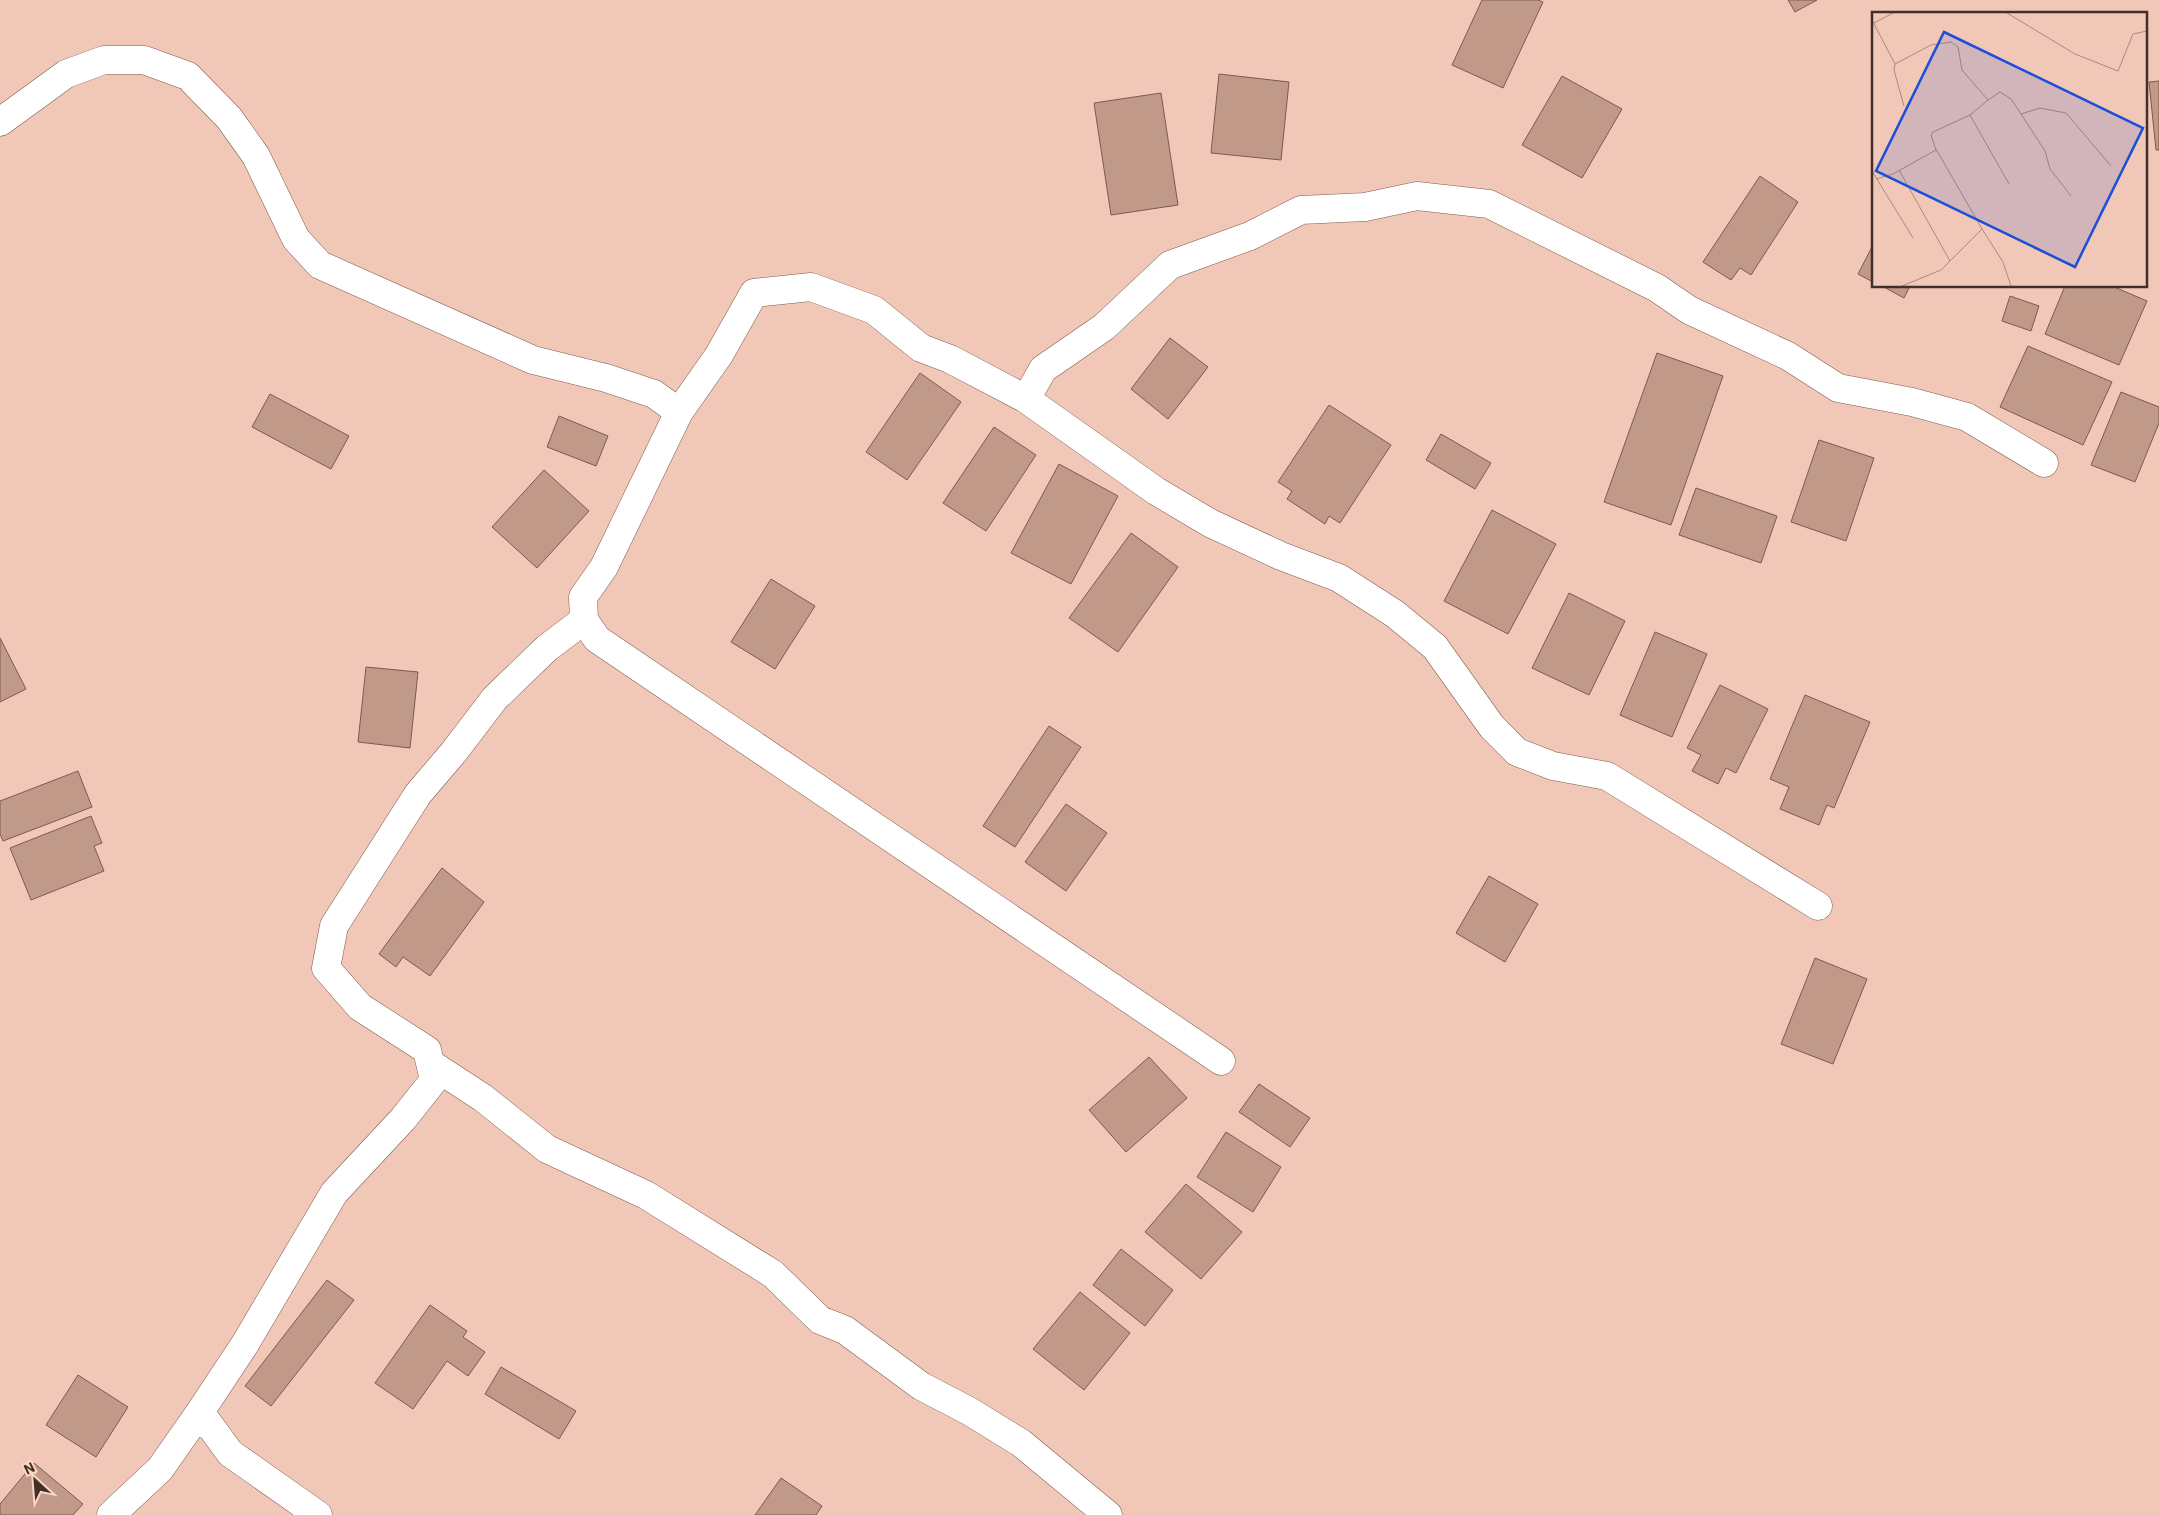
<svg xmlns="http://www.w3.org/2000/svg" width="2159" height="1515" viewBox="0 0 2159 1515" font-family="Roboto,sans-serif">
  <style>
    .building { fill: #c09989; stroke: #7e5a4c }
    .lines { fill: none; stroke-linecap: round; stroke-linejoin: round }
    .minor-casing { stroke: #805c4d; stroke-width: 29 }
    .minor { stroke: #fff; stroke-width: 28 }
    .inset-road { fill: none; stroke: #aa8b7e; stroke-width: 1 }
    .view { fill: #1d4ed8; fill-opacity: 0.15; stroke: #1d4ed8; stroke-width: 2.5 }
    .inset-edge { fill: none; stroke: #403029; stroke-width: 2.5 }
  </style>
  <rect width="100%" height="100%" fill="#f1c7b7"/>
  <path class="building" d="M1482,0h56l5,2 -40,86 -51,-23z
    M1788,0h29l-22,12z
    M1219,74l70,8 -8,78 -70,-7z
    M1562,76l60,33 -40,69 -60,-33z
    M2159,81v69h-3l-7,-68z
    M1161,93l17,112 -67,10 -17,-112z
    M1760,176l38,26 -47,73 -11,-7 -9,12 -28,-18z
    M1873,245v37l-15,-8z
    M1882,286h28l-6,12z
    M2065,286h47l35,15 -28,64 -74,-31z
    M2010,296l29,10 -8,25 -29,-10z
    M1170,338l38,29 -40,52 -37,-30z
    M2028,346l84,36 -29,63 -83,-38z
    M1657,353l66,23 -52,149 -67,-23z
    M920,373l41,29 -54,78 -41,-28z
    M2121,392l38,15v16l-24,59 -44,-17z
    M270,394l79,42 -18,33 -79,-42z
    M1329,405l62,40 -51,78 -11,-7 -4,8 -38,-25 5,-8 -14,-9z
    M559,416l49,20 -12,30 -49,-19z
    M994,427l42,28 -50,76 -43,-28z
    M1441,434l50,29 -16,26 -49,-29z
    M1819,440l55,18 -28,83 -55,-19z
    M1059,464l59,32 -47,88 -60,-31z
    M544,470l45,41 -52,57 -45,-41z
    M1696,488l81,28 -16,47 -82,-28z
    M1492,510l64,34 -48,90 -64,-33z
    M1131,533l47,34 -60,85 -49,-34z
    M771,579l44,27 -40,63 -44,-27z
    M1569,593l56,28 -36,74 -57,-27z
    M1655,632l52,22 -35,83 -52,-22z
    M0,638l26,51 -26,13z
    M366,667l52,5 -8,76 -52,-6z
    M1720,685l48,24 -32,64 -10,-5 -8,16 -26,-13 9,-16 -14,-7z
    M1805,695l65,27 -36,86 -7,-3 -8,20 -39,-16 9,-22 -19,-8z
    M1049,726l32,21 -66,100 -32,-21z
    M78,771l14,36 -89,34 -3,-7v-33z
    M1066,804l41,29 -41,58 -41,-29z
    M91,816l11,27 -8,3 10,25 -73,29 -21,-52z
    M442,868l42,34 -54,74 -27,-19 -7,10 -17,-13z
    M1489,876l49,28 -33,58 -49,-29z
    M1815,958l52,21 -34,85 -52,-20z
    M1149,1057l38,41 -61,54 -37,-42z
    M1259,1084l51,34 -20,29 -51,-35z
    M1226,1132l55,35 -28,45 -56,-35z
    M1186,1184l56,48 -41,47 -56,-47z
    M1121,1249l52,41 -28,36 -52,-41z
    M327,1280l27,20 -83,106 -26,-20z
    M1080,1292l50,41 -46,57 -51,-41z
    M430,1305l37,26 -4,6 22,15 -17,24 -21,-15 -34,48 -38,-26z
    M501,1367l75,44 -17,28 -74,-45z
    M78,1375l50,32 -32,50 -50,-32z
    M34,1463l49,41 -10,11h-73v-11z
    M781,1478l41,28 -6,9h-61z"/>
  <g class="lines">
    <g class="minor-casing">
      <path id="minor" d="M0,122l66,-48 38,-14h40l44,16 41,42 27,38 40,83 24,26 213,95 73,18 48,16 25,18 40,-57 35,-62 57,-6 63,23 47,38 29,11 76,40 17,-30 61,-42 66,-62 80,-29 51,-26 64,-3 52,-11 72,8 168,84 32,22 99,46 50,32 74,14 55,15 77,46
        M1026,399l130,92 54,32 71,33 58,22 56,36 40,33 57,80 25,25 36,14 54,10 211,130
        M679,412l-75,155 -21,30 1,23 13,19 624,422
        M431,1064l52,34 64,51 99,46 127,79 47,46 25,10 76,56 48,25 52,32 87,72
        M200,1412l30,41 88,62
        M111,1515l49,-46 40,-57 45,-68 89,-151 69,-74 31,-39 -7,-30 -67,-43 -34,-39 8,-42 84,-132 35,-41 42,-55 52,-50 37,-28"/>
    </g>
    <use href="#minor" class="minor"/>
  </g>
  <g transform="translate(1872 12)">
    <rect width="275" height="275" fill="#f1c7b7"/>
    <path class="inset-road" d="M135,1l68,41 43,17 15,-37 14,-3M0,8l23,44M2,11l19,-10M23,52l36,-19 20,-3 7,5 4,23 26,30 12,-8 11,7 10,15 19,-6 26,5 45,53M23,52l-1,6 10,36M149,102l24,37 5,18 21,27M98,103l39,69M64,137l46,80 -32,32M27,158l51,91 -9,9 -39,16M0,159l41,67M4,167l17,-5 43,-24 -5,-15 2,-3 37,-17 18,-15M110,217l21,33 8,24"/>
    <path class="view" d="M72,20l199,96 -68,139 -199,-96z"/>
    <rect width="275" height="275" class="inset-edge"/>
  </g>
  <g transform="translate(35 1480) rotate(334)" stroke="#fed4c3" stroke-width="4" paint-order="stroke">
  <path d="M0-4L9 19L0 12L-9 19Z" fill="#403029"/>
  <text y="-8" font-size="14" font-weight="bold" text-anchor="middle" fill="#403029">N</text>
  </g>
</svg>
